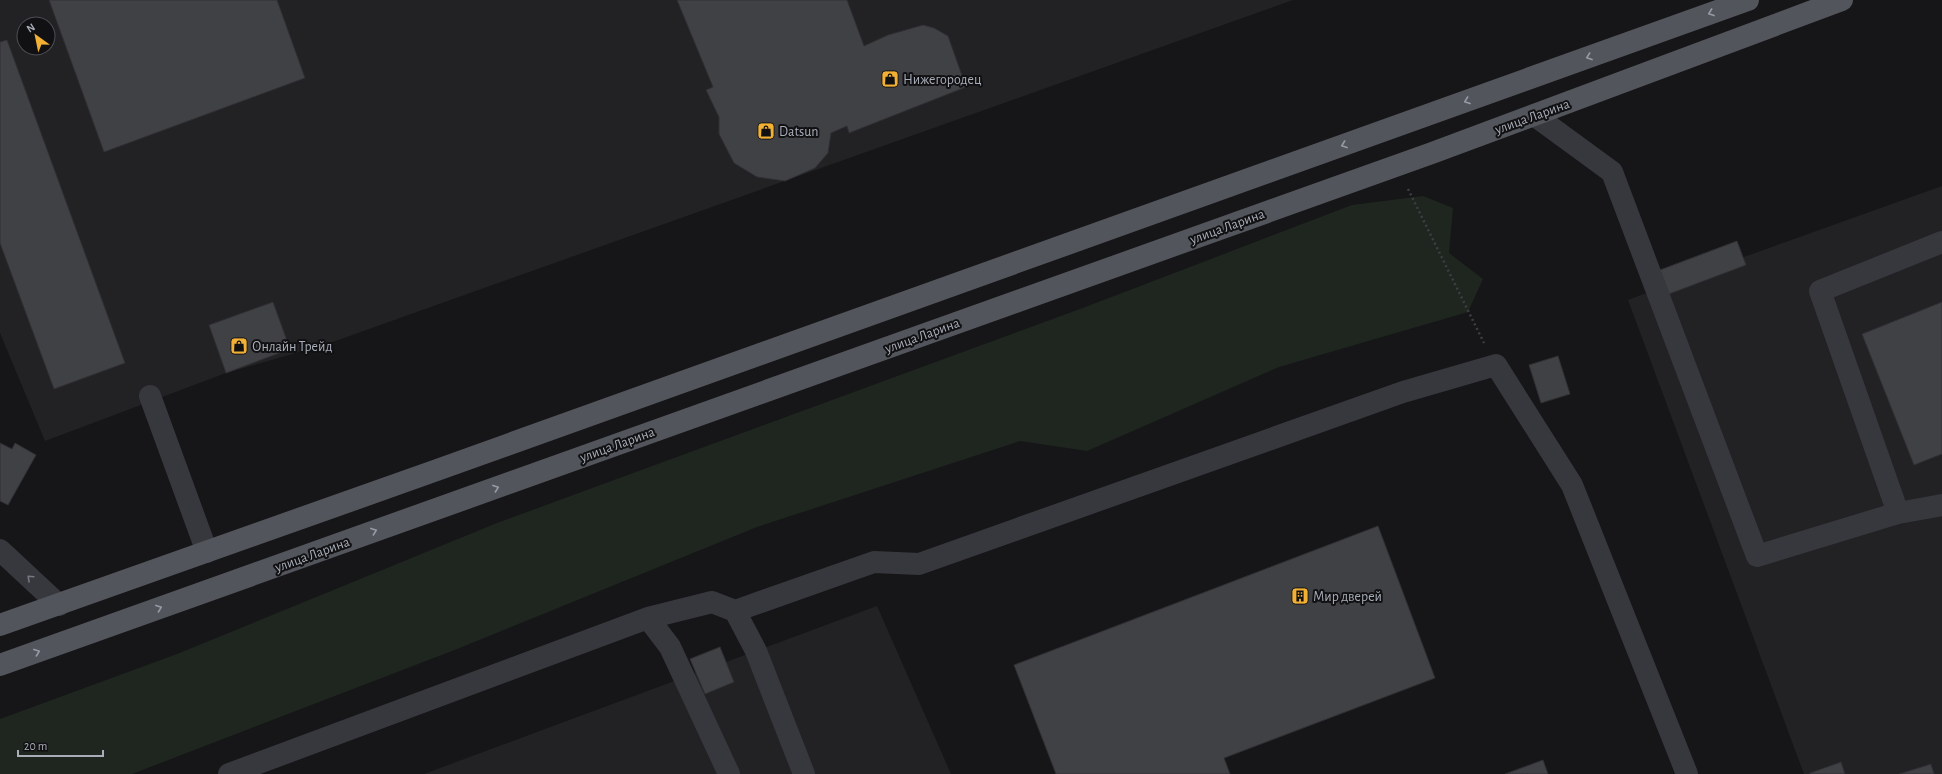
<svg xmlns="http://www.w3.org/2000/svg" width="1942" height="774" viewBox="0 0 1942 774" font-family="'Alegreya Sans',sans-serif">
  <style>
    .built { fill: #222225; fill-rule: evenodd }
    .green { fill: #1e261f }
    .building { fill: #404145; stroke: #303034 }
    .lines { fill: none; stroke-linecap: round; stroke-linejoin: round }
    .path { stroke: #3d3f44; stroke-width: 2.5; stroke-dasharray: 2 3; stroke-linecap: butt }
    .minor { stroke: #37383d; stroke-width: 22 }
    .major { stroke: #53555c; stroke-width: 22 }
    .oneway { stroke: #979ba6 }
    .oneway2 { stroke: #757881 }
    .labels { text-anchor: middle; stroke-width: 4; stroke-linejoin: round; paint-order: stroke }
    .poi-label { font-size: 14px; fill: #a8adb8; stroke: #111113; text-anchor: start }
    .street-label { font-size: 14px; fill: #a8adb8; stroke: #111113 }
  </style>
  <rect width="100%" height="100%" fill="#161618"/>
  <path class="built" d="M0,0h1293l-966,344 -101,29 -181,68 -45,-108zM24,24h24v24h-24z
    M1942,186v588h-138l-176,-474 52,-20z
    M877,606l74,168h-527l272,-101 -6,-14 30,-12 6,15z"/>
  <path class="green" d="M1423,196l30,12 -4,45 34,26 -15,33 -189,55 -192,84 -67,-10 -263,86 -305,124 -320,123h-132v-55l177,-65 320,-131 591,-217 264,-101z"/>
  <path class="building" d="M49,0h228l28,78 -201,74z
    M677,0h170l17,46 24,-11 35,-10 11,3 14,8 18,51 -117,46 -2,-7 -16,7 -3,20 -13,15 -30,13 -28,-4 -23,-14 -15,-29v-17l-13,-27 7,-3z
    M7,40l118,323 -71,26 -54,-146v-201z
    M1737,241l9,24 -77,29 -9,-24z
    M273,302l17,47 -64,24 -17,-48z
    M1942,302v152l-28,11 -52,-131z
    M1558,356l12,38 -29,9 -12,-38z
    M0,443l12,6 3,-6 21,12 -28,50 -8,-4z
    M1378,526l57,152 -211,80 6,16h-174l-42,-109z
    M720,647l14,35 -29,12 -15,-35z
    M1543,760l5,14h-43z
    M1841,762l4,12h-35v-1z
    M1931,764l3,10h-35z"/>
  <g class="lines">
    <path class="path" d="M1408,189l76,154"/>
    <path class="minor" d="M1534,115l78,57 145,384 141,-43 -78,-222 122,-49
      M150,396l57,156
      M1898,513l44,-8
      M0,550l59,55
      M735,611l21,40 48,123
      M648,618l22,29 59,127
      M229,774l419,-156 64,-16 23,9 139,-49 45,2 484,-172 93,-27 76,120 115,289"/>
    <path class="major" d="M0,625l437,-155 1311,-470
      M0,665l1432,-512 410,-153"/>
  </g>
  <defs><path id="oneway-chevron" d="M-2-3.5L2.5 0L-2 3.5" fill="none" stroke-width="1.6" stroke-linecap="round" stroke-linejoin="round"/></defs>
  <g class="oneway">
    <use href="#oneway-chevron" transform="translate(1711 13) rotate(160)"/>
    <use href="#oneway-chevron" transform="translate(1589 57) rotate(160)"/>
    <use href="#oneway-chevron" transform="translate(1467 101) rotate(160)"/>
    <use href="#oneway-chevron" transform="translate(1344 145) rotate(160)"/>
    <use href="#oneway-chevron" transform="translate(496 488) rotate(-20)"/>
    <use href="#oneway-chevron" transform="translate(374 531) rotate(-20)"/>
    <use href="#oneway-chevron" transform="translate(159 608) rotate(-20)"/>
    <use href="#oneway-chevron" transform="translate(37 652) rotate(-20)"/>
  </g>
  <use class="oneway2" href="#oneway-chevron" transform="translate(30 578) rotate(-137)"/>
  <defs>
    <g id="shop-square" transform="scale(0.9)"><rect x="-9" y="-9" width="18" height="18" rx="4" fill="#f2b134" stroke="#111113"/><path d="M-5-2.5h2.3a2.7 3.5 0 0 1 5.4 0H5L5.5 6h-11ZM-1.5-2.5h3a1.5 2.3 0 0 0-3 0Z" fill="#111"/></g>
    <g id="building-square" transform="scale(0.9)"><rect x="-9" y="-9" width="18" height="18" rx="4" fill="#f2b134" stroke="#111113"/><path d="M-4-6H4V6H1V3H-1V6H-4ZM-2.5-4.3h1.7v1.8h-1.7ZM.8-4.3h1.7v1.8H.8ZM-2.5-1h1.7V.8h-1.7ZM.8-1h1.7V.8H.8Z" fill="#111"/></g>
  </defs>
  <g fill-rule="evenodd">
    <use href="#shop-square" x="890" y="79"/>
    <use href="#shop-square" x="766" y="131"/>
    <use href="#shop-square" x="239" y="346"/>
    <use href="#building-square" x="1300" y="596"/>
  </g>
  <g class="labels">
    <g class="poi-label">
      <text x="903" y="84">Нижегородец</text>
      <text x="779" y="136">Datsun</text>
      <text x="252" y="351">Онлайн Трейд</text>
      <text x="1313" y="601">Мир дверей</text>
    </g>
    <g class="street-label">
      <text transform="translate(1532 116) rotate(-20)" y="5">улица Ларина</text>
      <text transform="translate(1227 226) rotate(-20)" y="5">улица Ларина</text>
      <text transform="translate(922 335) rotate(-20)" y="5">улица Ларина</text>
      <text transform="translate(617 444) rotate(-20)" y="5">улица Ларина</text>
      <text transform="translate(312 554) rotate(-20)" y="5">улица Ларина</text>
    </g>
  </g>
  <g transform="translate(36 36) rotate(327)"><circle r="19" fill="#111113" stroke="#4d4f55"/>
  <path d="M0-3L7 15L0 10L-7 15Z" fill="#f2b134"/>
  <text y="-6" font-size="11" font-weight="bold" text-anchor="middle" fill="#a8adb8">N</text>
  </g>
  <path d="M18 750v6h85v-6" fill="none" stroke="#a8adb8" stroke-width="2"/>
  <text x="24" y="750" font-size="12" fill="#a8adb8" stroke="#111113" stroke-width="3" paint-order="stroke">20 m</text>
</svg>
